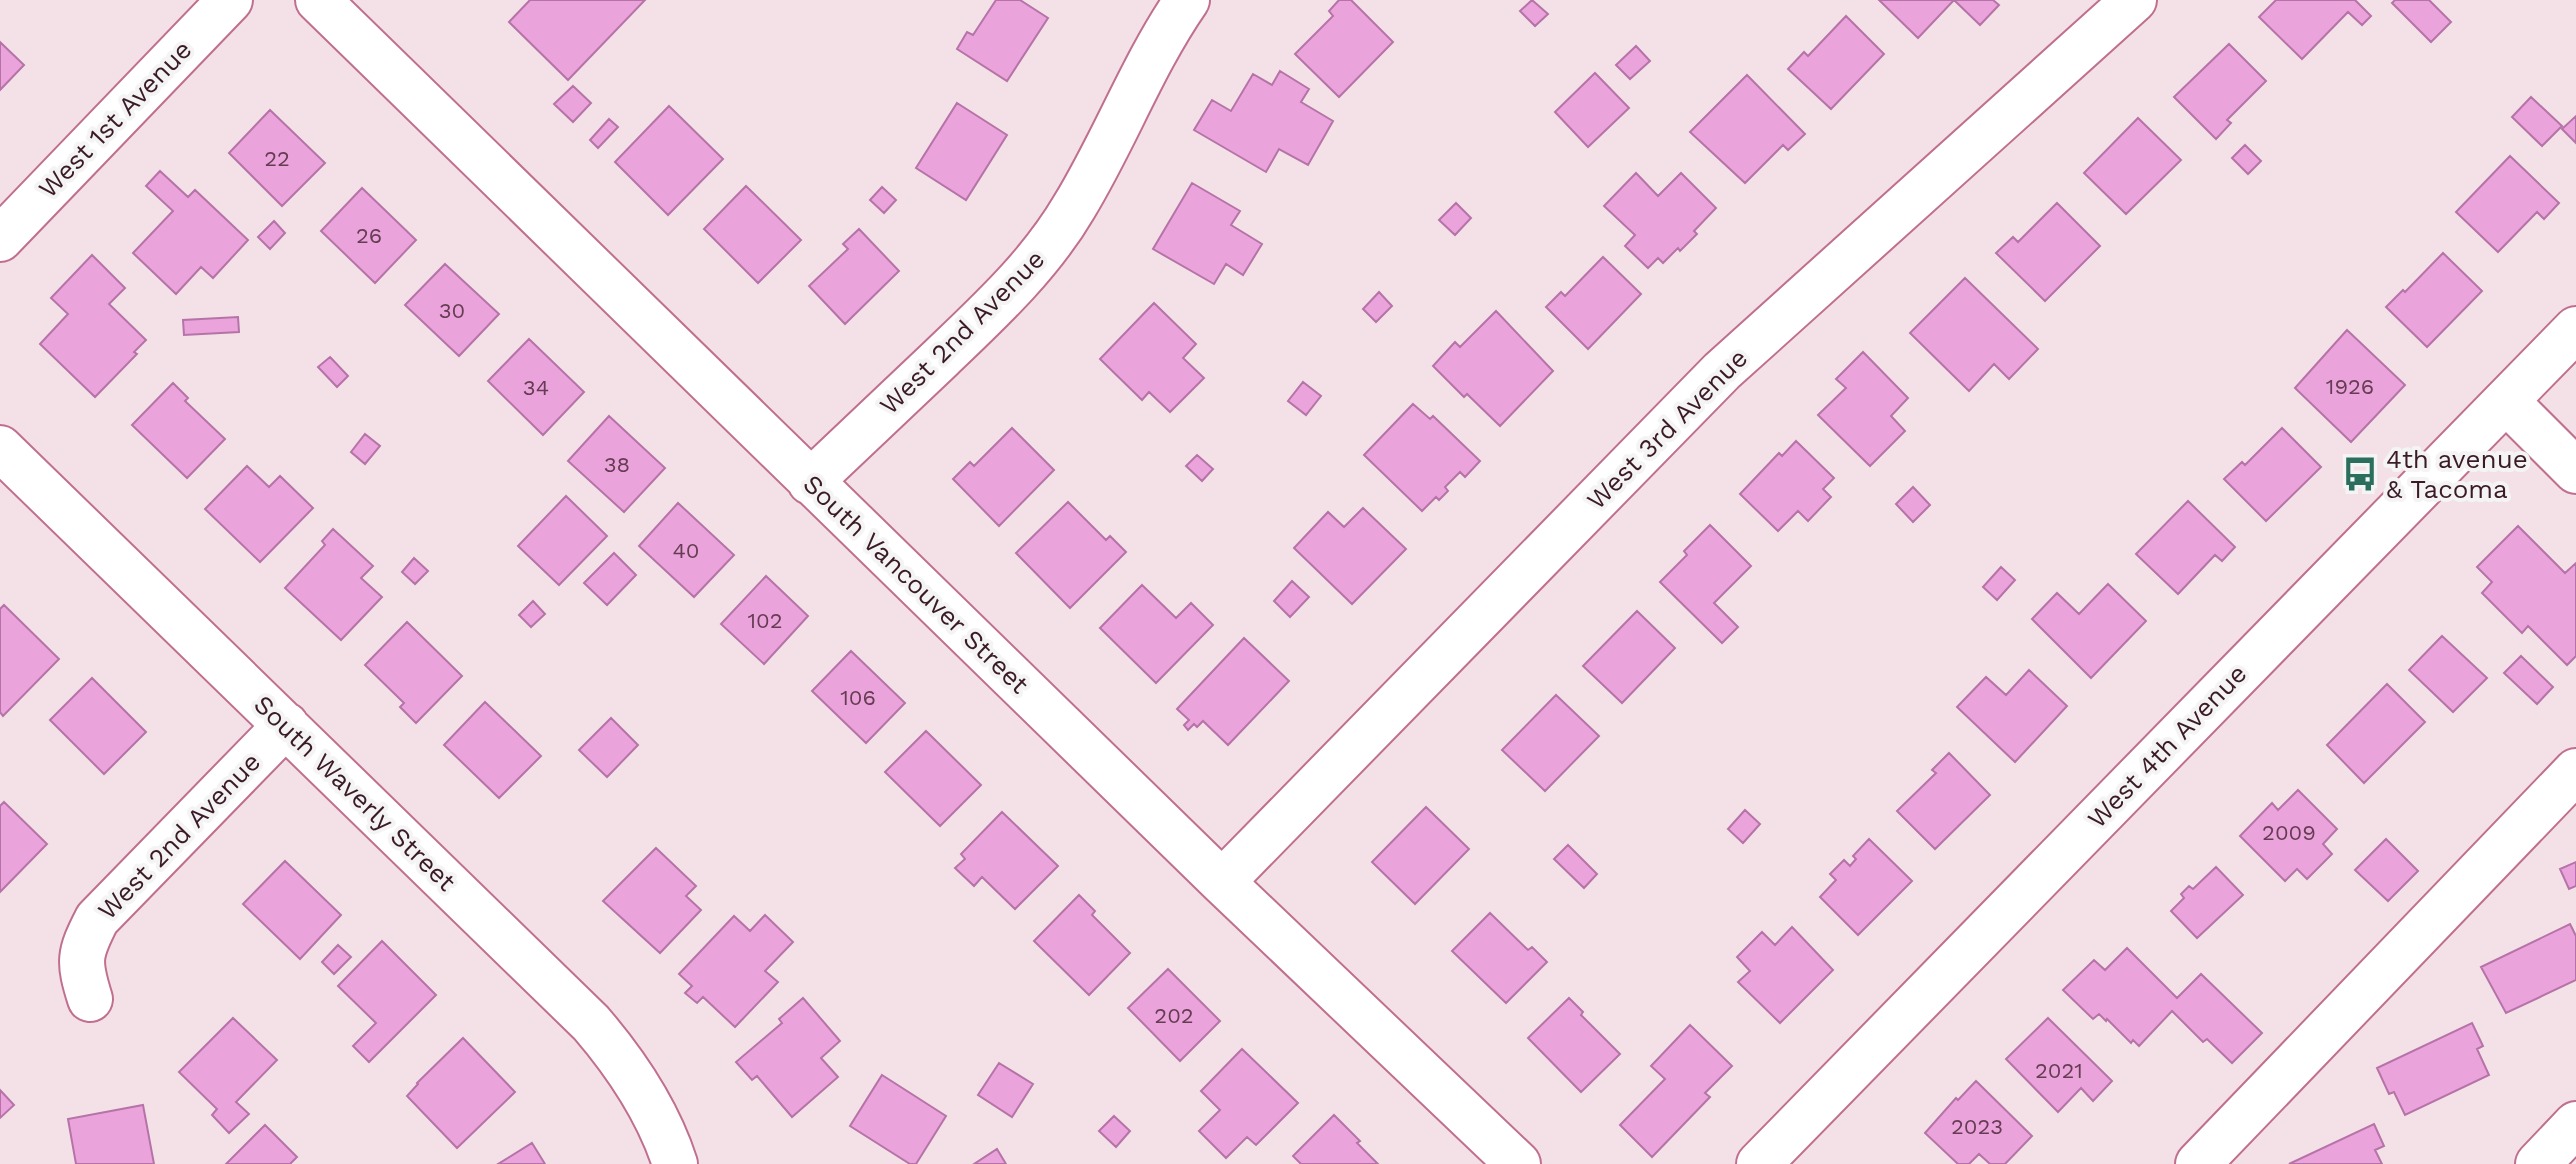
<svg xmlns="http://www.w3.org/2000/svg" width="2576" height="1164" viewBox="0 0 2576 1164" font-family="'Work Sans',sans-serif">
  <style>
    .building { fill: #eba4db; stroke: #b673a8; stroke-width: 2 }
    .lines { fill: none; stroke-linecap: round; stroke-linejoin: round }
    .minor-casing { stroke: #c06f8f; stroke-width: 48 }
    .minor { stroke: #fff; stroke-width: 44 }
    .labels { text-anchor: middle; stroke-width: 8; stroke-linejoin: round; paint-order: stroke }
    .number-label { font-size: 22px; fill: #663c54 }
    .street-label { font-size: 26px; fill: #3a1a27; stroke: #f4f4f4 }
    .poi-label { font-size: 26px; fill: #3a1a27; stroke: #f4f4f4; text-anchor: start }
  </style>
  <rect width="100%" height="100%" fill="#f3e1e7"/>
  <path class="building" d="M530,0h115l-77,80 -59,-58z
    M996,0h24l28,18 -41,63 -50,-32 10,-17 6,3z
    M1339,0h12l42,42 -54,55 -44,-43 38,-38 -4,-5z
    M1532,0l16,14 -13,12 -15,-15z
    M1879,0h114l6,5 -19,20 -26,-25 -36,38z
    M2276,0h79l16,16 -9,9 -14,-13 -46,47 -43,-42z
    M2395,0h34l22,22 -20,20 -39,-39z
    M1846,16l38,38 -53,55 -43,-40 16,-17 4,4z
    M0,42l24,23 -24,25z
    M2229,44l37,37 -39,39 4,3 -15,16 -42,-42z
    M1636,46l14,15 -20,18 -14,-14z
    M1280,71l29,18 -8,13 32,19 -25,44 -29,-16 -13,23 -72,-42 18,-30 19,11 22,-37 19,11z
    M1595,73l34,35 -41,39 -33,-35z
    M1747,75l58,59 -17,16 -5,-5 -38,38 -55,-51z
    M573,86l18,17 -18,19 -19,-18z
    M2531,97l31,29 -20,20 -30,-29z
    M957,103l50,32 -41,65 -50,-32z
    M669,106l54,53 -55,56 -53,-53z
    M270,110l55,53 -43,43 -53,-53z
    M2576,116v27l-14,-14z
    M2138,118l43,42 -55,54 -42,-41z
    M609,119l9,8 -20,21 -8,-8z
    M2245,145l16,16 -13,13 -16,-16z
    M2510,156l49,47 -15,16 -7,-7 -39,40 -42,-40z
    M160,171l28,26 7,-7 53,50 -35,38 -12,-11 -25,27 -43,-41 40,-42 -27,-25z
    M1636,173l22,23 23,-23 35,35 -22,23 3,3 -17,17 -2,-3 -15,15 -5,-5 -10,10 -23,-22 10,-11 -31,-29z
    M1192,183l48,28 -9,14 31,19 -19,31 -17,-11 -12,20 -61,-35z
    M746,186l55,54 -43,43 -54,-54z
    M882,187l14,13 -12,13 -14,-13z
    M362,188l54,52 -41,43 -54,-52z
    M1456,203l15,15 -16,17 -16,-15z
    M2057,203l43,43 -55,55 -49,-48 17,-16 5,5z
    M274,221l11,12 -15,16 -12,-12z
    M859,229l40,42 -54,53 -36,-38 39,-37 -5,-5z
    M2443,253l39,38 -55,56 -41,-40 17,-17 2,2z
    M92,255l33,33 -16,16 37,36 -12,12 3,2 -42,43 -55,-53 28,-30 -17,-16z
    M1603,257l38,37 -53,55 -42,-42 15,-15 4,4z
    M445,264l54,50 -40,42 -54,-51z
    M1965,278l73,71 -29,30 -15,-15 -25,27 -59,-58z
    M1379,292l13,14 -16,16 -13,-13z
    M1154,303l42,41 -13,14 21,20 -34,34 -21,-20 -7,8 -42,-41z
    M1496,311l57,60 -53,55 -33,-32 -3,3 -31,-31 22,-24 5,5z
    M238,317l1,15 -55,3 -1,-15z
    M2347,330l58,55 -54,57 -56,-54z
    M529,339l55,53 -41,43 -55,-54z
    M1863,352l45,46 -17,18 14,15 -35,35 -52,-51 28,-27 -10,-9z
    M330,357l18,19 -11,11 -19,-20z
    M1303,382l18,14 -15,19 -18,-14z
    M173,383l15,15 -3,3 40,38 -38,39 -55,-53z
    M1413,404l17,15 3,-3 47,45 -15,16 -5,-5 -15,15 3,4 -9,9 -3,-3 -14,14 -58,-56z
    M609,416l56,52 -41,44 -56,-51z
    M1012,428l42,42 -55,56 -46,-47 17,-17 4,4z
    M2282,428l39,39 -55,54 -42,-42 18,-17 3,3z
    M365,434l15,12 -15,18 -14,-12z
    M1796,441l38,37 -11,11 8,8 -23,24 -10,-10 -20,20 -38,-37 39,-41 3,3z
    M1197,455l16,14 -11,12 -16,-15z
    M247,466l22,21 11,-11 33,32 -53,54 -55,-53z
    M1913,487l17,18 -17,17 -17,-18z
    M566,496l41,40 -48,49 -41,-39z
    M2188,501l47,46 -13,14 -7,-6 -37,39 -42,-40z
    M1068,502l38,38 4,-4 16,16 -56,56 -54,-55z
    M678,503l56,52 -40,42 -55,-51z
    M1363,508l43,41 -54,55 -58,-56 34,-36 16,15z
    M1710,525l41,41 -37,37 24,24 -16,16 -62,-61 27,-27 -3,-4z
    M2518,526l47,47 11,-10v93l-9,9 -39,-39 -6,7 -40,-40 10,-11 -15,-15z
    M333,529l40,37 -12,12 21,19 -41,43 -56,-52 40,-43 -3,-4z
    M614,553l22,22 -29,30 -23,-22z
    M414,558l14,13 -13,13 -13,-12z
    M2001,567l14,13 -18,20 -14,-13z
    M766,576l42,40 -44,48 -43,-40z
    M1292,581l17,16 -19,20 -16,-16z
    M2108,584l38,37 -55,57 -59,-59 25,-26 22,21z
    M1142,585l34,33 15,-15 22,22 -57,58 -56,-55z
    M533,601l12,13 -14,13 -12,-12z
    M4,605l55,54 -56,57 -3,-4v-103z
    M1637,611l38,37 -53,55 -39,-37z
    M407,622l55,54 -46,47 -16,-16 4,-4 -39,-38z
    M2442,636l45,42 -34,34 -44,-42z
    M1244,638l45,43 -61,64 -25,-24 -6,6 -3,-3 -6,6 -4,-5 5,-5 -12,-11z
    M851,651l54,52 -39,40 -54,-52z
    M2521,656l32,31 -16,17 -33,-31z
    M2029,670l38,36 -52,56 -58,-55 29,-30 20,18z
    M92,678l54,54 -42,42 -54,-54z
    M2387,684l38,38 -61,61 -37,-38z
    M1556,695l43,41 -54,55 -43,-41z
    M485,702l56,54 -42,42 -55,-53z
    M611,718l27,27 -31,32 -28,-27z
    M926,731l55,54 -41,41 -55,-54z
    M1949,753l41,42 -55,54 -38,-38 39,-38 -4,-3z
    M2298,790l39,39 -14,15 9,10 -25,25 -10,-10 -12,12 -45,-45 32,-33 6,7z
    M4,802l43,42 -47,48v-86z
    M1426,807l43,42 -54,55 -43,-42z
    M1745,810l15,14 -17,19 -15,-14z
    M1002,812l56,54 -43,43 -33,-32 -8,9 -19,-18 10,-9 -4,-5z
    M1869,839l43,42 -54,54 -38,-38 16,-17 -6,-6 14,-14 6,6 6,-7 -3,-3z
    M2386,839l32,32 -30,30 -33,-31z
    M1568,845l29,29 -13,14 -30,-29z
    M656,848l40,38 -10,10 15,14 -41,43 -57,-52z
    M285,861l56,54 -41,44 -57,-55z
    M2576,862v24l-7,3 -9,-20z
    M2216,867l27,28 -46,43 -26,-27 13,-13 -3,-4 8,-8 4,3z
    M1079,895l16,16 -3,4 38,38 -41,42 -55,-54z
    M1490,913l38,37 4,-3 15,15 -41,41 -54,-52z
    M765,915l28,27 -28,29 13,11 -43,45 -32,-30 -6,6 -12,-10 7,-7 -13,-12 55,-58 16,15z
    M2570,924l6,12v44l-70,33 -25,-46z
    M1792,927l41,43 -53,53 -42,-41 12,-11 -13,-14 25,-25 13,13z
    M382,941l54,54 -67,67 -16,-16 23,-23 -38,-37z
    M338,945l13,12 -17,17 -12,-12z
    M2127,948l50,50 24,-24 61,59 -30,30 -25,-24 -4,3 -31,-31 -33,35 -6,-6 -2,3 -24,-24 -1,2 -7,-7 -6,5 -30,-29 31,-30 11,10z
    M1168,969l52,52 -40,40 -52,-53z
    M803,998l37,43 -19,17 17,19 -46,40 -35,-41 -5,4 -16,-18 46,-39 -3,-4z
    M1569,998l14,14 -2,3 39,39 -39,38 -53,-54z
    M233,1018l44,42 -41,42 13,12 -20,19 -17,-18 5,-6 -38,-37z
    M2048,1018l64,63 -19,20 -12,-13 -23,24 -52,-53z
    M2472,1023l11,23 -6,3 12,26 -84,40 -11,-23 -5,2 -12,-26z
    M1690,1025l42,41 -27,27 5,4 -58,60 -32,-32 45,-46 -14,-13z
    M463,1038l52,54 -58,56 -50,-52 11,-12 -1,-1z
    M1242,1049l56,54 -42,42 -9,-8 -21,21 -27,-27 21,-21 -19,-19z
    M999,1063l34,21 -21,33 -34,-22z
    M882,1075l64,41 -30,48h-6l-60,-38z
    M1976,1081l56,55 -27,28h-15l-11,-10 -10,10h-11l-33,-31 31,-35 2,2z
    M0,1090l14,15 -14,13z
    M143,1105l11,59h-78l-8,-45z
    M1334,1115l26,26 -3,2 21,21h-77l-8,-8z
    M1114,1116l16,15 -14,16 -17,-16z
    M2374,1124l10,22 -9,4 7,14h-93z
    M265,1125l32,32 -7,7h-64z
    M532,1143l13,21h-47z
    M997,1149l9,15h-32z"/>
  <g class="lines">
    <g class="minor-casing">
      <path id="minor" d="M318,0l904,882 296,282
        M0,239l230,-239
        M2506,401l70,70
        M0,448l591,575c36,42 67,88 84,141
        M810,482c44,-42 88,-83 132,-125 48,-46 98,-92 132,-150 41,-67 68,-142 113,-207
        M1222,882l500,-511 412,-371
        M90,999c-12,-38 -11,-45 7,-80l189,-194
        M1759,1164l817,-835
        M2198,1164l378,-393
        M2538,1164l38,-40"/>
    </g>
    <use href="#minor" class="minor"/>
  </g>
  <defs>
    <g id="bus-bare" transform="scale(2.76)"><path d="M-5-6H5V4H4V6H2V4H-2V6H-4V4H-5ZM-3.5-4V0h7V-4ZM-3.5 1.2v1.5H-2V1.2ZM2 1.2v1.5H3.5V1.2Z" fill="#2c6e5e" stroke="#f4f4f4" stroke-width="2.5" paint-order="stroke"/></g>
  </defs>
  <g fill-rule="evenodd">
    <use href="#bus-bare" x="2360" y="474"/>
  </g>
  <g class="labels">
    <g class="number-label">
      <text x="277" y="166">22</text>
      <text x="369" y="243">26</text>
      <text x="452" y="318">30</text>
      <text x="2350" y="394">1926</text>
      <text x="536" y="395">34</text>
      <text x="617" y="472">38</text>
      <text x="686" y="558">40</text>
      <text x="765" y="628">102</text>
      <text x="858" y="705">106</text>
      <text x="2289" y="840">2009</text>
      <text x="1174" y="1023">202</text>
      <text x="2059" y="1078">2021</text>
      <text x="1977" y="1134">2023</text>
    </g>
    <g class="street-label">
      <text transform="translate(115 119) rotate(-46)" y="9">West 1st Avenue</text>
      <text transform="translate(962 332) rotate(-45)" y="9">West 2nd Avenue</text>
      <text transform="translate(1667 429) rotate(-45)" y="9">West 3rd Avenue</text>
      <text transform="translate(916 584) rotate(44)" y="9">South Vancouver Street</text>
      <text transform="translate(2167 746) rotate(-46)" y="9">West 4th Avenue</text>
      <text transform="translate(355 793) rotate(44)" y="9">South Waverly Street</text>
      <text transform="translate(179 836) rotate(-46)" y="9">West 2nd Avenue</text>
    </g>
    <g class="poi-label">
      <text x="2386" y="468">4th avenue<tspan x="2386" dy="30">&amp; Tacoma</tspan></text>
    </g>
  </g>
</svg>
